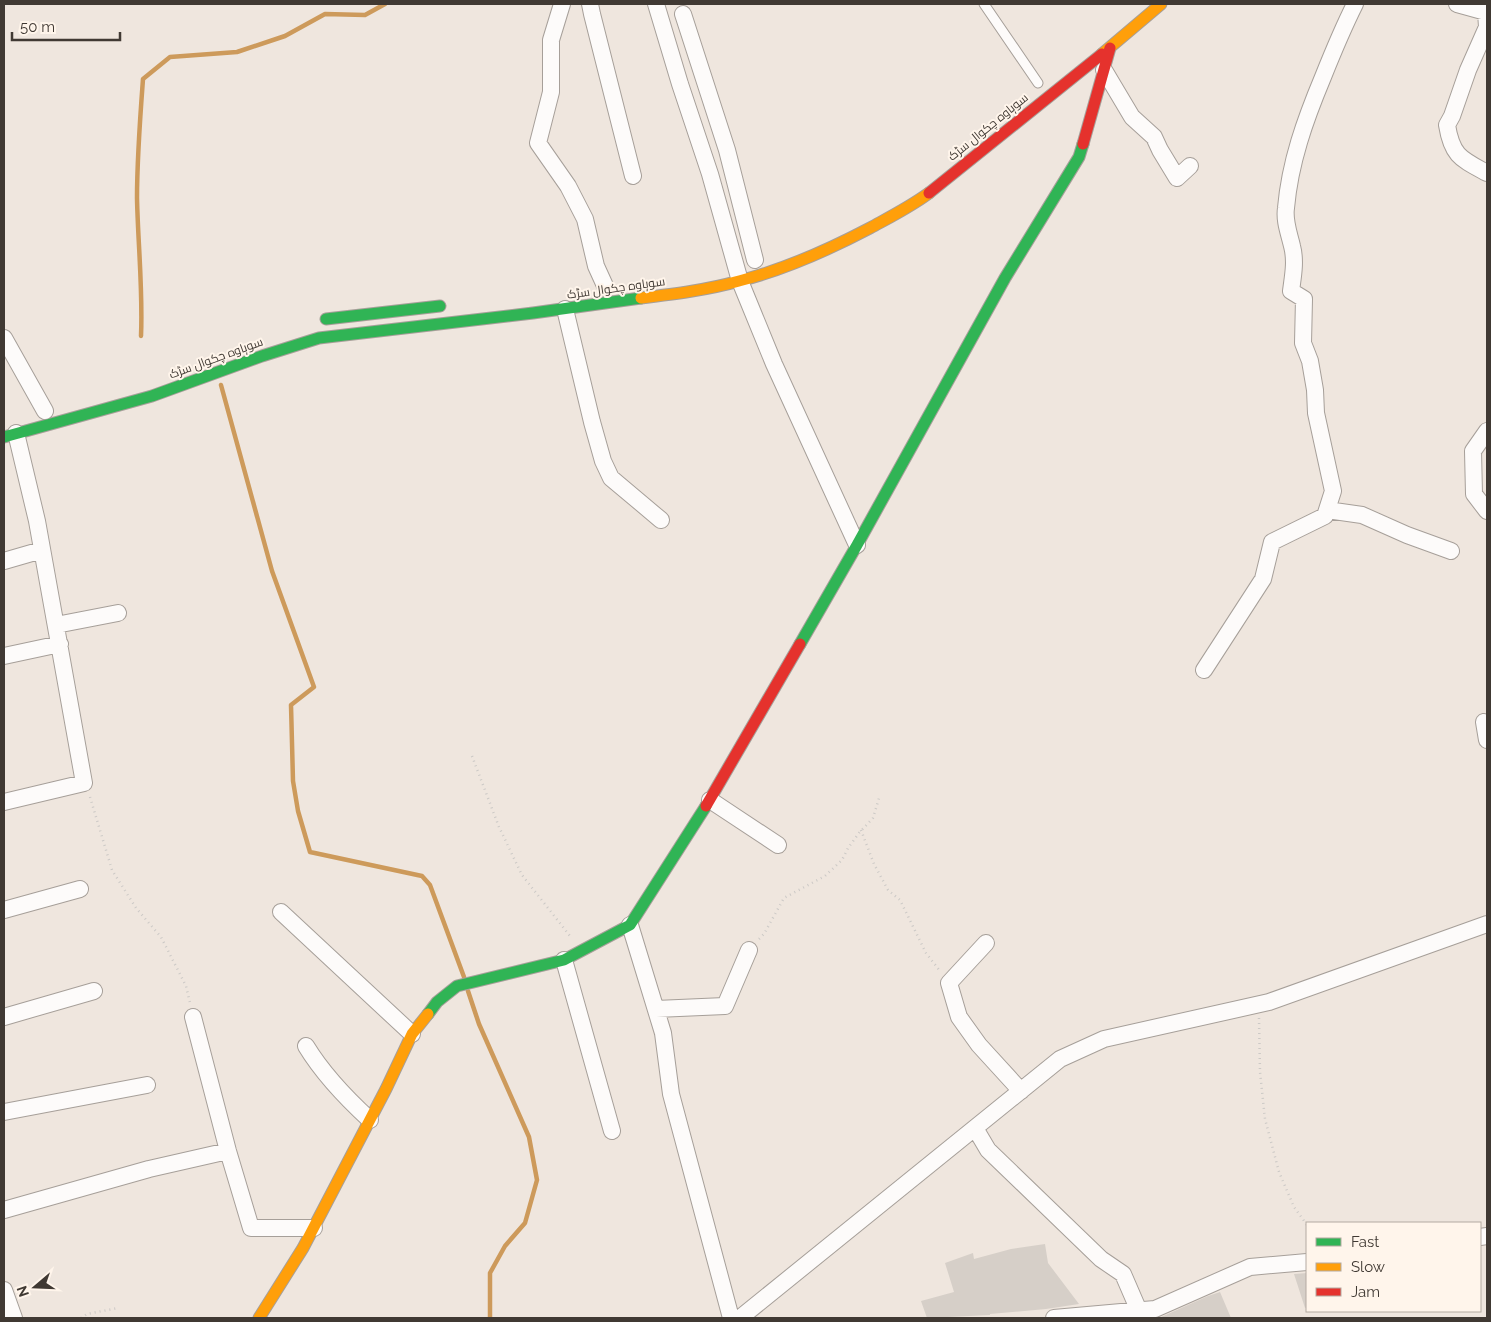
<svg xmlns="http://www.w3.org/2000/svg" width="1491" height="1322" viewBox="0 0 1491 1322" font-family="Raleway,Cairo,sans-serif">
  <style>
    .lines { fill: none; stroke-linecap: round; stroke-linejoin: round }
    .stream { stroke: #cd9a5b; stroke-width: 4.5 }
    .building { fill: #d6cfc8 }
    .lane-casing { stroke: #a69f99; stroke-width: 11 }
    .street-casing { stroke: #a69f99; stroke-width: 18 }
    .fast-casing { stroke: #a69f99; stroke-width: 13 }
    .slow-casing { stroke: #a69f99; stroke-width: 13 }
    .jam-casing { stroke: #a69f99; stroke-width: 13 }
    .path { stroke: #ccc9c6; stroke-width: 2.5; stroke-dasharray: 1 4; stroke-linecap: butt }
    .lane { stroke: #fdfbfa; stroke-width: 9 }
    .street { stroke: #fdfbfa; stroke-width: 16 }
    .fast { stroke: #30b455; stroke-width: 11 }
    .slow { stroke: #ff9f0a; stroke-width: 11 }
    .jam { stroke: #e5322d; stroke-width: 11 }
    .labels { text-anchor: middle; stroke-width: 4; stroke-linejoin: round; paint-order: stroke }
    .street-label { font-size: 12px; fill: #403933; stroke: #fff5eb }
  </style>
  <rect width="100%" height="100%" fill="#efe6de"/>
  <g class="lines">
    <path class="stream" d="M141,336c2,-46 -3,-91 -4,-138 0,-40 3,-79 6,-119l27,-22 67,-5 48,-16 40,-22 40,1 20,-11
      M221,385l51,186 42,116 -23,18 2,76 5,30 12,41 112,24 8,9 34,92
      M468,991l11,33 50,113 8,43 -12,43 -20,23 -15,27v45"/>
  </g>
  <path class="building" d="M1045,1244l3,19 31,41 -33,5 -56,5v1l-63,3 -6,-17 33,-9 -9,-29 28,-10 1,6 37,-10z
    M1307,1273v34l-2,1 -11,-34z
    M1220,1292l11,26h-72l49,-22z"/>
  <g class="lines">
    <g class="lane-casing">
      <path id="lane" d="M984,4l54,79"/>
    </g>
    <g class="street-casing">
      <path id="street" d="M562,4l-11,36v52l-13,51 30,43 17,33 11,47 10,22
        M590,4l2,10 41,162
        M656,4l24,80 30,90 30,107 34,83 83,181
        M1457,4l29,8 1,15 -19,43 -16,46 -5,9c5,31 14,34 40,48
        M683,14l44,136 28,110
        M1104,70l28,47 22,20 6,13 17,28 13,-12
        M565,309l27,113 11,39 8,17 50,42
        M4,338l41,73
        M1487,431l-14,20 1,43 13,17
        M1327,510l35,5 45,20 44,16
        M4,561l38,-11
        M56,625l62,-12
        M4,656l56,-12
        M1204,670l59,-91 9,-37 53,-26 8,-25 -17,-78 -1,-23 -5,-29 -7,-18 1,-44 -13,-8c2,-15 5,-30 1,-45 -3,-13 -8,-25 -6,-38 4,-46 19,-88 37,-131 10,-25 20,-49 32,-73
        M1484,722l3,18
        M710,800l68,45
        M4,802l80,-19 -47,-262 -21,-88
        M4,910l76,-21
        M281,912l131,122
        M630,925l33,108 8,61 60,224
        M986,943l-37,40 10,34 20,28 42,46
        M564,960l48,171
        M656,1009l69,-3 24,-56
        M4,1017l90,-26
        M193,1017l35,134 23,77h63
        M306,1046c17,28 40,52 64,74
        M4,1112l143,-27
        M975,1128l13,22 113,109 22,15 16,37
        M4,1210l145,-41 79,-18
        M1480,1237l7,-1
        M4,1290l10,28
        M740,1318l320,-259 44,-20 165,-37 218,-78
        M1054,1318l101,-9 95,-42 57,-5"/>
    </g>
    <g class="fast-casing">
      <path id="fast" d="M326,319l114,-13
        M4,437l148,-41 110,-40 57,-18 214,-25 108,-15
        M800,644l57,-99 148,-267 74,-121 4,-13
        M428,1014l9,-12 20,-16 107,-26 66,-35 76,-119"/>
    </g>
    <g class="slow-casing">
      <path id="slow" d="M1102,54l59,-50
        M641,298c33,-4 66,-8 98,-17 44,-11 91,-32 131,-53 20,-11 40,-21 59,-35
        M259,1318l44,-70 83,-159 26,-55 16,-20"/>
    </g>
    <g class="jam-casing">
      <path id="jam" d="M1083,144l27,-96
        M929,193l173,-139
        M706,806l94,-162"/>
    </g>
    <path class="path" d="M472,756l27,71 23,48 48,61
      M90,797l22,73 24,38 25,29 25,49 4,17
      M861,830l13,34 14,26 12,10 26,53 14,18
      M759,939l5,-5 20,-36 41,-22 17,-16 6,-12 11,-15 14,-15 7,-23
      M1259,1018l1,54 5,47 14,53 15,35 13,18v4
      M81,1318l6,-4 31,-6"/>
    <use href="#lane" class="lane"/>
    <use href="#street" class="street"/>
    <use href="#fast" class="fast"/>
    <use href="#slow" class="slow"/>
    <use href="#jam" class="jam"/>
  </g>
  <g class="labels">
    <g class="street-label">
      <text transform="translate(988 127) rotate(-39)" y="4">سوہاوہ چکوال سڑک</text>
      <text transform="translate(616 288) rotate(-8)" y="4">سوہاوہ چکوال سڑک</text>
      <text transform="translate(216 358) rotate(-20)" y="4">سوہاوہ چکوال سڑک</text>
    </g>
  </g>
  <rect width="1491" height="1322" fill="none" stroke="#403933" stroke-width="10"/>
  <rect x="1306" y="1222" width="175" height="90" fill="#fff5eb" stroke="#b3aaa1"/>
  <rect x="1316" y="1238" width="25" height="8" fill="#30b455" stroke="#b3aaa1"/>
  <text x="1351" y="1247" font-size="15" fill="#403933">Fast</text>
  <rect x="1316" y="1263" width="25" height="8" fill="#ff9f0a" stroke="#b3aaa1"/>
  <text x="1351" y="1272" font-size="15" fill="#403933">Slow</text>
  <rect x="1316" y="1288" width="25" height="8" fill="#e5322d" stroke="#b3aaa1"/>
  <text x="1351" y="1297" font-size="15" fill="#403933">Jam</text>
  <g transform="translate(35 1287) rotate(251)" stroke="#fff5eb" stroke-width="4" paint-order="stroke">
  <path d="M0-4L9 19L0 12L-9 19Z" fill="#403933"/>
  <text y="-8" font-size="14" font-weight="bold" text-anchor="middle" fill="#403933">N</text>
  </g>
  <path d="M12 32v8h108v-8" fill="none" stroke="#403933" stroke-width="2.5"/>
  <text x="20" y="32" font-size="15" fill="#403933" stroke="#fff5eb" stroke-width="4" paint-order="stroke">50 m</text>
</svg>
